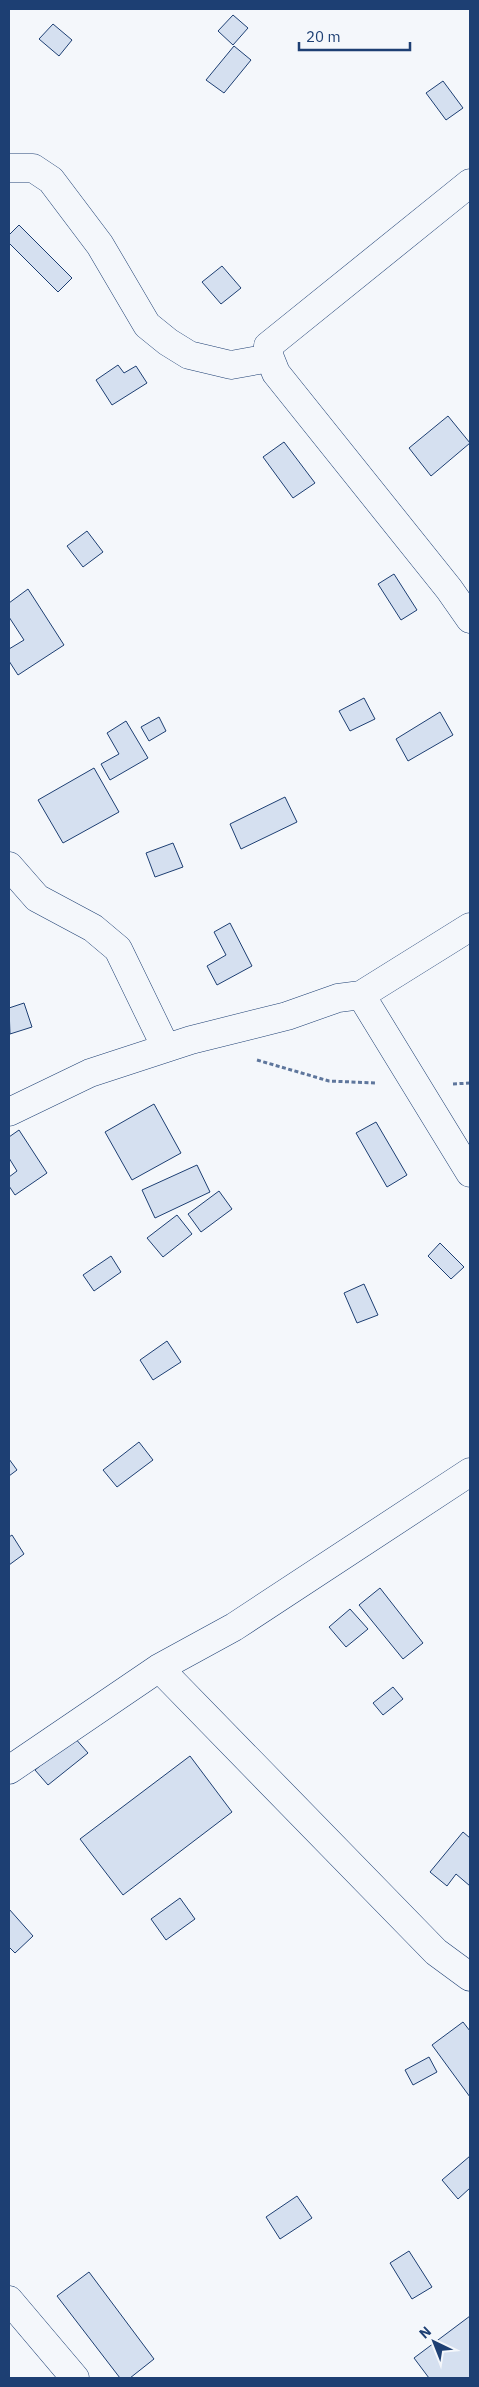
<svg xmlns="http://www.w3.org/2000/svg" width="479" height="2387" viewBox="0 0 479 2387" font-family="'IBM Plex Sans',sans-serif">
  <style>
    .building { fill: #d5e0f0; stroke: #1d3f73 }
    .lines { fill: none; stroke-linecap: round; stroke-linejoin: round }
    .minor-casing { stroke: #1d3f73; stroke-width: 29 }
    .path { stroke: #5e769c; stroke-width: 3; stroke-dasharray: 4 2.5; stroke-linecap: butt }
    .minor { stroke: #f4f7fb; stroke-width: 28 }
  </style>
  <rect width="100%" height="100%" fill="#f4f7fb"/>
  <path class="building" d="M233,15l15,13 -15,17 -15,-14z
    M53,24l19,16 -13,16 -20,-17z
    M234,46l17,14 -27,33 -18,-13z
    M443,81l20,27 -17,12 -20,-27z
    M19,225l53,53 -14,14 -49,-49v-8z
    M222,266l19,22 -20,16 -19,-22z
    M118,365l6,8 12,-7 11,17 -35,22 -16,-25z
    M448,416l22,27 -39,33 -22,-28z
    M284,442l31,41 -22,15 -30,-41z
    M87,531l16,21 -20,15 -16,-21z
    M394,574l23,36 -16,10 -23,-36z
    M28,589l36,56 -46,30 -9,-14v-12l15,-9 -15,-23v-14z
    M364,698l11,21 -25,12 -11,-20z
    M440,712l13,23 -45,26 -12,-22z
    M159,717l7,14 -17,10 -8,-14z
    M126,721l22,37 -38,22 -9,-16 18,-10 -12,-21z
    M94,768l25,44 -56,31 -25,-43z
    M285,797l12,25 -56,27 -11,-25z
    M173,843l10,24 -28,10 -9,-24z
    M230,923l22,43 -35,19 -10,-19 19,-11 -12,-23z
    M24,1003l8,24 -22,7 -1,-26z
    M154,1104l27,49 -49,27 -27,-48z
    M376,1122l31,53 -20,12 -31,-54z
    M19,1130l28,43 -32,22 -6,-9v-9l8,-6 -8,-13v-21z
    M197,1165l13,27 -55,26 -13,-28z
    M219,1191l13,18 -31,23 -13,-18z
    M177,1215l15,19 -29,23 -16,-19z
    M440,1243l24,24 -13,12 -23,-23z
    M111,1256l10,16 -27,19 -11,-16z
    M364,1284l14,31 -21,8 -13,-30z
    M167,1341l14,21 -28,18 -13,-20z
    M139,1442l14,18 -36,27 -14,-17z
    M9,1459l8,11 -8,6z
    M12,1535l12,19 -15,11v-28z
    M380,1588l43,55 -20,16 -44,-54z
    M350,1609l18,20 -22,18 -17,-20z
    M393,1687l10,12 -20,16 -10,-12z
    M74,1737l14,16 -40,32 -13,-15z
    M190,1756l42,56 -109,83 -43,-56z
    M463,1832l7,6v48l-14,-12 -9,12 -17,-14z
    M180,1898l15,21 -29,21 -15,-21z
    M9,1909l24,27 -18,17 -6,-6z
    M463,2022l7,9v66l-38,-52z
    M429,2057l8,15 -24,13 -8,-15z
    M470,2156v32l-12,11 -16,-19z
    M297,2196l15,22 -32,21 -14,-22z
    M409,2251l23,36 -20,12 -22,-36z
    M89,2272l65,87 -24,19h-10l-63,-82z
    M470,2316v62h-41l-15,-20z"/>
  <g class="lines">
    <g class="minor-casing">
      <path id="minor" d="M9,168h24l18,12 49,65 47,80 21,17 21,13 42,10 39,-7
        M470,183l-202,163 2,12 6,15 173,216 21,30
        M9,866l28,32 56,30 25,21 48,99
        M361,995l109,-68
        M9,1112l81,-39 101,-33 96,-24 51,-18 23,-3 109,178
        M159,1668l277,284 34,25
        M9,1770l150,-102 75,-41 236,-155
        M9,2300l66,78"/>
    </g>
    <path class="path" d="M257,1060l72,21 46,2
      M453,1084l17,-1"/>
    <use href="#minor" class="minor"/>
  </g>
  <rect width="479" height="2387" fill="none" stroke="#1d3f73" stroke-width="20"/>
  <g transform="translate(434 2342) rotate(317)" stroke="#f4f7fb" stroke-width="4" paint-order="stroke">
  <path d="M0-4L9 19L0 12L-9 19Z" fill="#1d3f73"/>
  <text y="-8" font-size="14" font-weight="bold" text-anchor="middle" fill="#1d3f73">N</text>
  </g>
  <path d="M299 42v8h111v-8" fill="none" stroke="#1d3f73" stroke-width="2.5"/>
  <text x="306" y="42" font-size="15" fill="#1d3f73" stroke="#f4f7fb" stroke-width="4" paint-order="stroke">20 m</text>
</svg>
